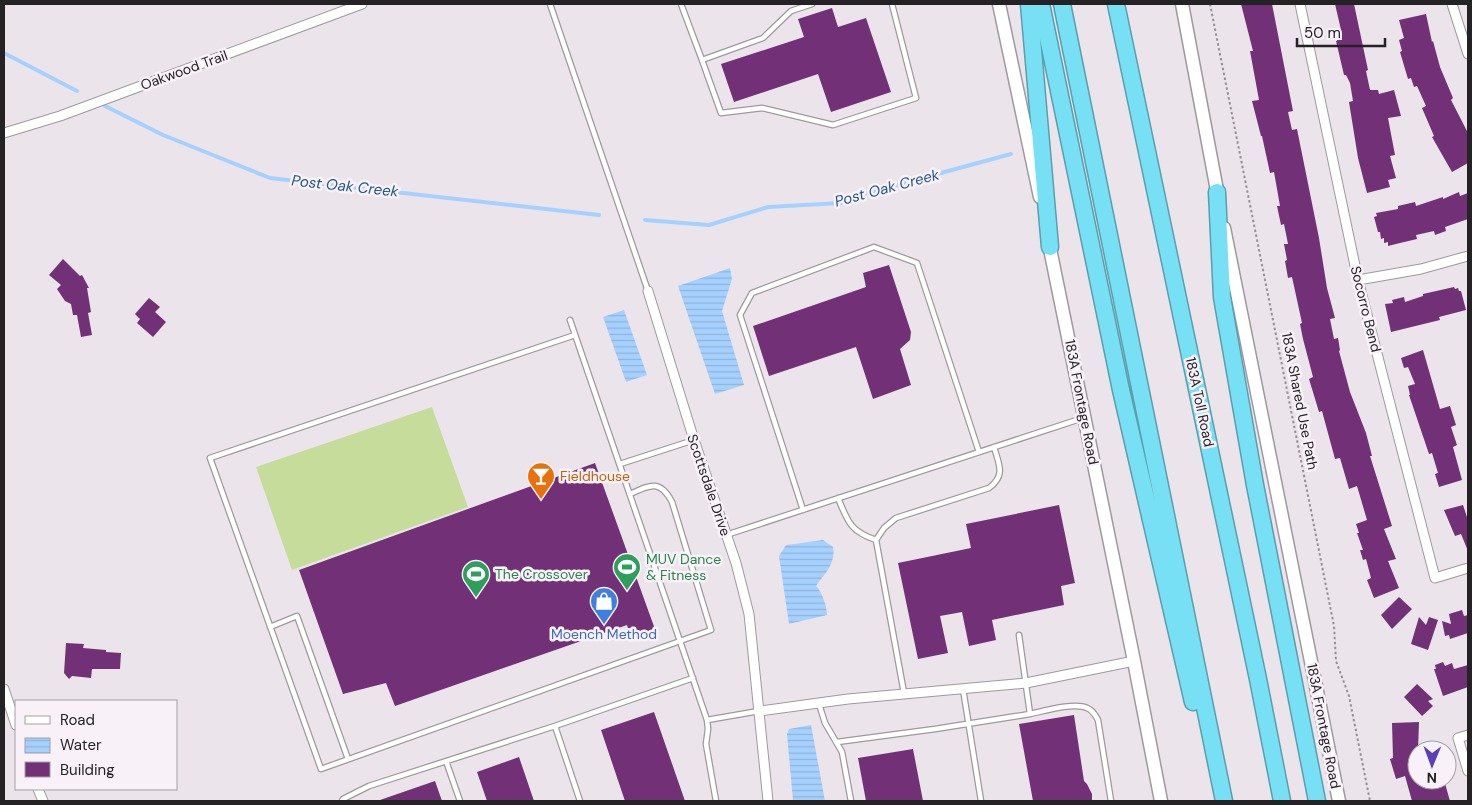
<svg xmlns="http://www.w3.org/2000/svg" width="1472" height="805" viewBox="0 0 1472 805" font-family="'DM Sans',sans-serif">
  <style>
    .garden { fill: #c6dc9a }
    .water { fill: url(#water-rules) }
    .lines { fill: none; stroke-linecap: round; stroke-linejoin: round }
    .stream { stroke: #a6d1fe; stroke-width: 4 }
    .building { fill: #723176 }
    .lane-casing { stroke: #9f999f; stroke-width: 7 }
    .street-casing { stroke: #9f999f; stroke-width: 11 }
    .secondary-casing { stroke: #9f999f; stroke-width: 15 }
    .highway-casing { stroke: #5b9eac; stroke-width: 19 }
    .path { stroke: #959095; stroke-width: 2; stroke-dasharray: 2.5 2.5; stroke-linecap: butt }
    .lane { stroke: #fff; stroke-width: 4.5 }
    .street { stroke: #fff; stroke-width: 9 }
    .secondary { stroke: #fff; stroke-width: 12 }
    .highway { stroke: #78e0f5; stroke-width: 16 }
    .labels { text-anchor: middle; stroke-width: 5; stroke-linejoin: round; paint-order: stroke }
    .street-label { font-size: 14px; fill: #252225; stroke: #f8f2f8 }
    .food-label { font-size: 14px; fill: #c56008; stroke: #f8f2f8; text-anchor: start }
    .leisure-label { font-size: 14px; fill: #27864d; stroke: #f8f2f8; text-anchor: start }
    .shop-label { font-size: 14px; fill: #366cbe; stroke: #f8f2f8 }
    .water-label { font-size: 15px; font-style: italic; fill: #245787; stroke: #f8f2f8 }
  </style>
  <defs>
    <pattern id="water-rules" width="6" height="5" patternUnits="userSpaceOnUse" patternTransform="scale(1.25)"><rect width="6" height="5" fill="#a6d1fe"/><path d="M0 2.5h6" fill="none" stroke="#8fb3da"/></pattern>
  </defs>
  <rect width="100%" height="100%" fill="#ebe5eb"/>
  <path class="garden" d="M432,407l36,100 -176,63 -36,-103z"/>
  <path class="water" d="M730,268l2,11 -10,32 22,74 -29,9 -37,-108z
    M624,310l23,65 -21,7 -23,-65z
    M823,540l10,7c3,17 -8,26 -17,39 6,6 11,20 11,29l-38,9 -10,-68 7,-11z
    M811,725l14,76h-32l-6,-67 2,-5z"/>
  <g class="lines">
    <path class="stream" d="M4,53l73,38
      M105,106l58,29 107,43 329,37
      M645,220l64,5 59,-18 73,-4 15,-7 155,-42"/>
  </g>
  <path class="building" d="M1241,4h31l21,107 -5,1 4,18 5,-1 22,109 8,50 8,30 -5,1 4,20 4,-1 2,12 -1,1 11,41 16,41 6,23h-2l22,70 -8,3 12,30 -8,2 11,27 -25,10 -7,-18 4,-2 -5,-19 -3,1 -3,-10h3l-6,-17h2l-3,-9 11,-4 -10,-34 -8,3 -9,-31 -5,1 -13,-48 -3,1 -10,-33 4,-2 -10,-38 -3,-15 2,-1 -10,-46 -4,1 -3,-17 2,-1 -3,-16h4l-4,-20 -3,1 -4,-19h3l-6,-34 -4,1 -8,-37h-1l-9,-35 7,-1 -9,-49h3z
    M1335,4h19l14,66 -2,1 4,19h8l1,4 15,-4 7,26 -13,2 7,37 -5,1 6,22 -8,2 2,7 -23,6 -9,-35 -9,-56 4,-1 -3,-18 -4,-8h-2l-8,-34h1l-1,-10 5,-1z
    M832,8l6,19 28,-9 25,74 -60,20 -13,-38 -84,28 -13,-38 83,-27 -6,-18z
    M1426,14l6,28 1,-1 7,26 13,31 -2,2 17,33v30l-16,9 -20,-35 2,-1 -12,-28 4,-2 -9,-20 -3,1 -3,-9 -3,1 -8,-27 2,-1 -3,-11 5,-2 -5,-18z
    M1459,192l1,4 8,-3v26l-23,8 1,4 -11,4 -1,-4 -18,4 1,4 -17,4 -12,3v-4l-4,1v-5l-3,1 -1,-7h-2l-4,-15 3,-1 -1,-3 22,-4v-3l17,-4 1,4 27,-9v2z
    M63,259l17,17 2,-1 7,13h-2l4,24 -3,1 4,22 -11,2 -4,-22h-4l-2,-11 -6,-3 -8,-12 4,-4 -12,-10z
    M889,265l22,67 -1,8 -10,9 11,36 -38,14 -17,-52 -87,29 -16,-50 113,-39 -3,-14z
    M1454,287l1,2 3,-1 1,3h2l5,19 -27,7 1,3 -49,12 -6,-28 8,-1 -1,-3 12,-3 1,5 18,-6v-2z
    M149,298l11,9 -5,5 11,10 -13,15 -16,-14 3,-4 -5,-5z
    M1423,350l17,59 10,-3 6,19 -5,2 6,18 -4,2 9,33 -23,7 -4,-13 3,-1 -6,-20 -3,1 -20,-59h1l-2,-9 7,-2 -7,-17 -4,1 -3,-10z
    M595,463l61,169 -25,7 -4,-14 -232,81 -9,-23 -43,11 -44,-124z
    M1059,505l16,78 -14,3 3,19 -72,15 4,20 -27,6 -7,-34 -22,4 8,37 -30,6 -20,-96 73,-15 -5,-24z
    M1463,505l5,15v31l-7,-17 -6,2 -11,-26z
    M1399,597l13,12 -20,20 -11,-14z
    M1462,610l2,6 4,-1v18l-18,6 -1,-4 -4,1 -3,-15 9,3 -2,-10z
    M1419,617l7,8 3,-8 9,3 -10,30 -17,-6z
    M66,643l18,1 -1,4 23,2v2l15,1 -1,16h-28l-1,9 -19,-2 -3,3 -5,-6z
    M1443,662l2,4 7,-3 2,6 14,-4v22l-25,9 -9,-27h2l-1,-4z
    M1417,684l16,15 -5,2 5,5 -11,10 -18,-19z
    M654,712l31,89h-60l-24,-71z
    M1074,715l10,66 3,3 5,10v7h-59l-14,-77z
    M1419,722l-2,58h27l6,21h-38l-7,-25 -9,3 -6,-20 3,-1 -1,-35z
    M913,749l10,52h-57l-8,-43z
    M519,757l15,44h-47l-10,-29z
    M435,781l7,20h-62v-1z"/>
  <g class="lines">
    <g class="lane-casing">
      <path id="lane" d="M550,4l98,287
        M681,4l21,56 61,-22 28,-27 21,-7
        M702,60l19,53 41,-5 71,17 83,-27 -24,-94
        M570,320l137,400 1,9 -2,15 10,57
        M575,335l-365,123 111,311 390,-139 -39,-128c-12,-23 -22,-17 -42,-8
        M620,464l74,-24
        M838,498c10,24 12,33 38,42l28,153
        M803,510l-63,-195 12,-22 122,-46 43,16 62,189
        M726,535l357,-117
        M876,540l8,-12 12,-10 93,-30c17,-13 10,-23 5,-41
        M270,627l27,-11 51,143
        M1019,635l11,79c14,-3 45,-12 57,-6 6,2 8,7 11,12l13,81
        M963,689l18,112
        M819,704l6,19 17,29 9,49
        M707,720l52,-9
        M837,742l98,-13 95,-15
        M446,761l14,40
        M342,801l1,-2 26,-13 186,-60
        M580,801l-25,-75 138,-48"/>
    </g>
    <g class="street-casing">
      <path id="street" d="M1300,4l58,276 77,298 33,-10
        M1452,4l16,50
        M4,133l56,-17 302,-112
        M1358,280l63,-11 47,-13
        M648,291l46,149 42,123 13,51 19,187
        M4,689l12,36
        M760,711l88,-12 178,-16 108,-22
        M1468,735l-10,3 10,33
        M38,789l5,12"/>
    </g>
    <g class="secondary-casing">
      <path id="secondary" d="M999,4l41,193
        M1182,4l37,197
        M1224,228l115,573
        M1048,239l86,422 27,140"/>
    </g>
    <g class="highway-casing">
      <path id="highway" d="M1029,4l21,243
        M1041,4l80,386 72,312
        M1062,4l162,797
        M1116,4l142,675 24,122
        M1217,192l5,105 33,188 62,316"/>
    </g>
    <path class="path" d="M1210,4l124,622 2,35 13,35 21,105"/>
    <use href="#lane" class="lane"/>
    <use href="#street" class="street"/>
    <use href="#secondary" class="secondary"/>
    <use href="#highway" class="highway"/>
  </g>
  <defs>
    <g id="bar-pin" transform="scale(1.4375)"><path d="M0 17L-7.5 6A9.5 9.5 0 1 1 7.5 6Z" fill="#e8710a" stroke="#f8f2f8"/><path d="M-6-5H6L.8 .8V4.5H3.5V6h-7V4.5H-.8V.8Z" fill="#fff"/></g>
    <g id="stadium-pin" transform="scale(1.4375)"><path d="M0 17L-7.5 6A9.5 9.5 0 1 1 7.5 6Z" fill="#2e9e5b" stroke="#f8f2f8"/><path d="M0-5a6.5 5 0 1 0 0 10a6.5 5 0 1 0 0-10ZM-3.5-1.8h7v3.6h-7Z" fill="#fff"/></g>
    <g id="shop-pin" transform="scale(1.4375)"><path d="M0 17L-7.5 6A9.5 9.5 0 1 1 7.5 6Z" fill="#3f7fe0" stroke="#f8f2f8"/><path d="M-5-2.5h2.3a2.7 3.5 0 0 1 5.4 0H5L5.5 6h-11ZM-1.5-2.5h3a1.5 2.3 0 0 0-3 0Z" fill="#fff"/></g>
  </defs>
  <g fill-rule="evenodd">
    <use href="#bar-pin" x="541" y="476"/>
    <use href="#stadium-pin" x="627" y="567"/>
    <use href="#stadium-pin" x="476" y="574"/>
    <use href="#shop-pin" x="604" y="601"/>
  </g>
  <g class="labels">
    <g class="street-label">
      <text transform="translate(184 70) rotate(-20)" y="5">Oakwood Trail</text>
      <text transform="translate(1366 309) rotate(76)" y="5">Socorro Bend</text>
      <text transform="translate(1300 401) rotate(79)" y="5">183A Shared Use Path</text>
      <text transform="translate(1082 402) rotate(79)" y="5">183A Frontage Road</text>
      <text transform="translate(1200 402) rotate(78)" y="5">183A Toll Road</text>
      <text transform="translate(709 485) rotate(71)" y="5">Scottsdale Drive</text>
      <text transform="translate(1324 726) rotate(79)" y="5">183A Frontage Road</text>
    </g>
    <g class="food-label">
      <text x="560" y="481">Fieldhouse</text>
    </g>
    <g class="leisure-label">
      <text x="646" y="564">MUV Dance<tspan x="646" dy="16">&amp; Fitness</tspan></text>
      <text x="495" y="579">The Crossover</text>
    </g>
    <g class="shop-label">
      <text x="604" y="639">Moench Method</text>
    </g>
    <g class="water-label">
      <text transform="translate(345 186) rotate(6)" y="5">Post Oak Creek</text>
      <text transform="translate(887 188) rotate(-15)" y="5">Post Oak Creek</text>
    </g>
  </g>
  <rect width="1472" height="805" fill="none" stroke="#252225" stroke-width="10"/>
  <rect x="15" y="700" width="162" height="90" fill="#f8f2f8" stroke="#a49fa4"/>
  <rect x="25" y="716" width="25" height="8" fill="#ffffff" stroke="#a49fa4"/>
  <text x="60" y="725" font-size="15" fill="#252225">Road</text>
  <rect x="25" y="738" width="25" height="15" fill="url(#water-rules)" stroke="#a49fa4"/>
  <text x="60" y="750" font-size="15" fill="#252225">Water</text>
  <rect x="25" y="762" width="25" height="15" fill="#723176" stroke="#a49fa4"/>
  <text x="60" y="775" font-size="15" fill="#252225">Building</text>
  <g transform="translate(1432 765) rotate(181)"><circle r="24" fill="#f8f2f8" stroke="#a49fa4"/>
  <path d="M0-4L9 19L0 12L-9 19Z" fill="#5c3eb7"/>
  <text y="-8" font-size="14" font-weight="bold" text-anchor="middle" fill="#252225">N</text>
  </g>
  <path d="M1297 38v8h88v-8" fill="none" stroke="#252225" stroke-width="2.5"/>
  <text x="1304" y="38" font-size="15" fill="#252225" stroke="#f8f2f8" stroke-width="4" paint-order="stroke">50 m</text>
</svg>
